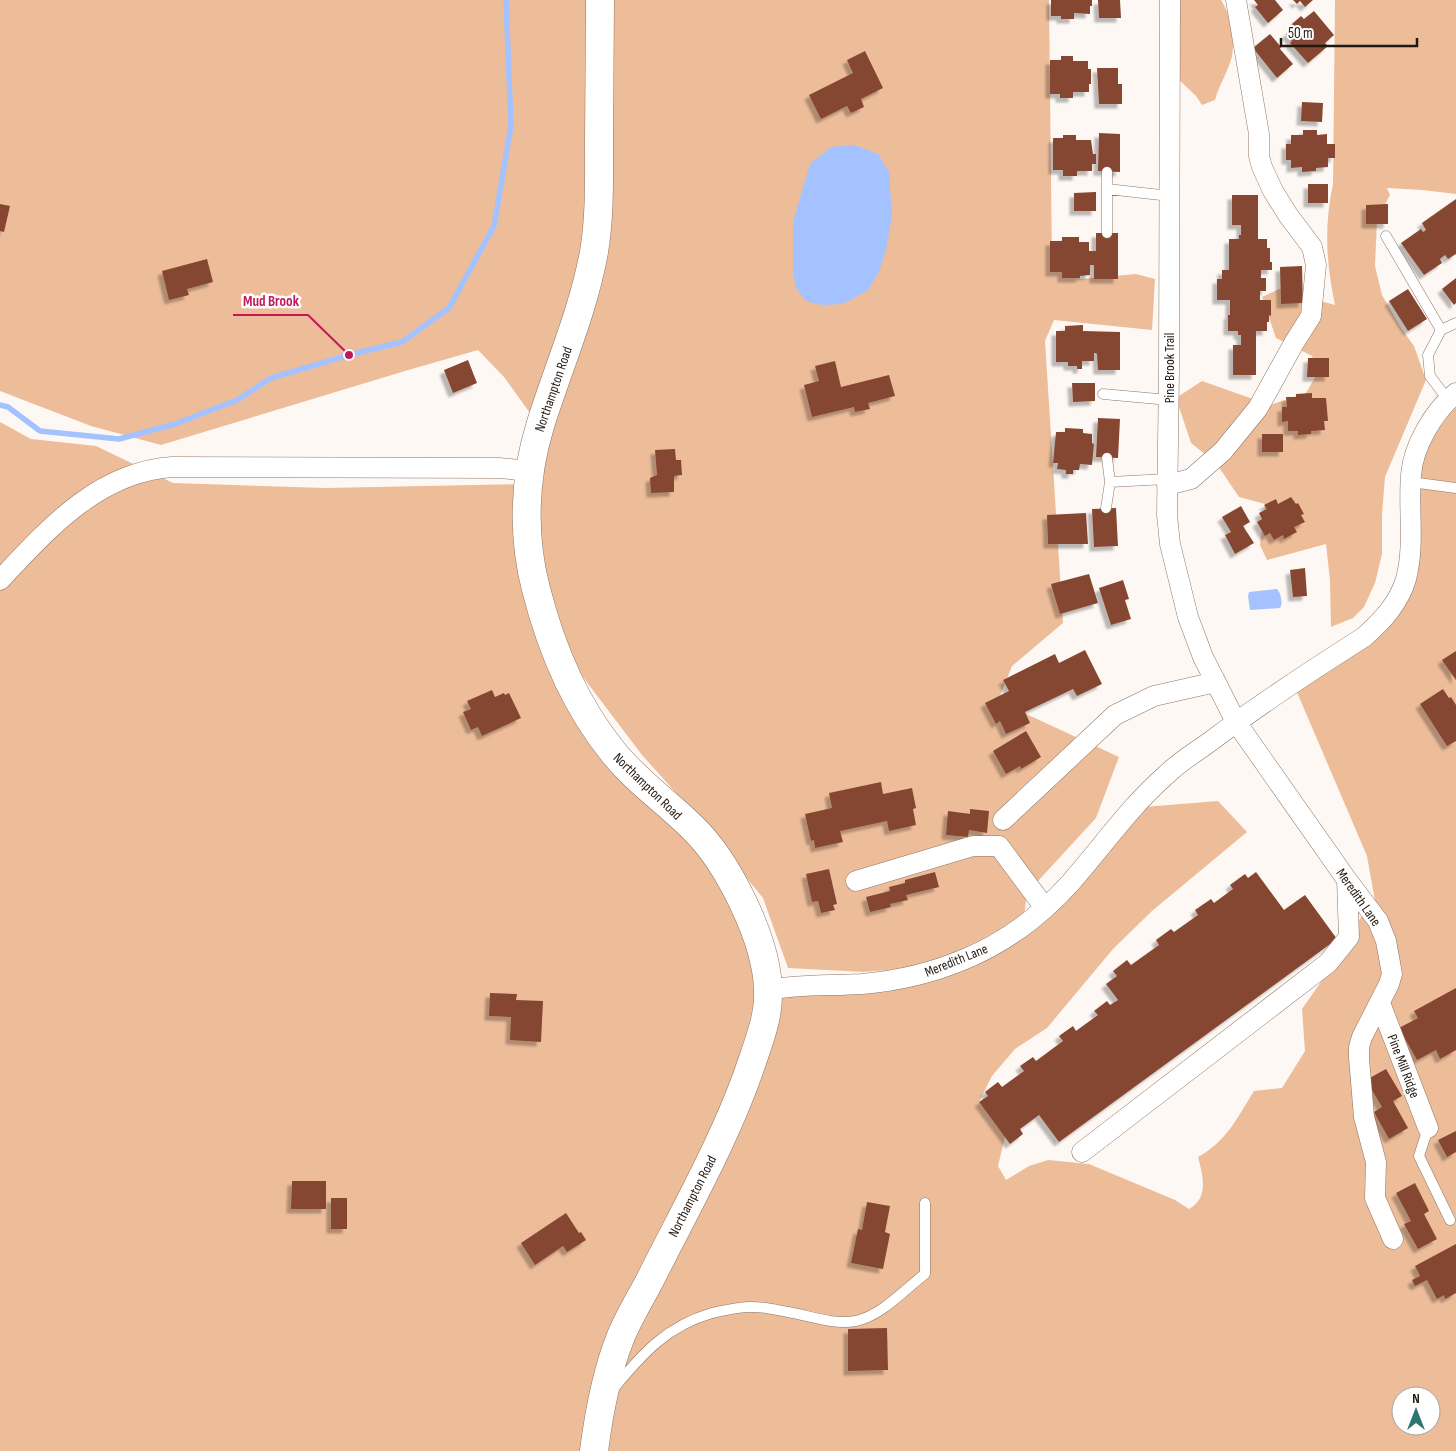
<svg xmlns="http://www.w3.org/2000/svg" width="1456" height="1451" viewBox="0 0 1456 1451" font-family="'Sofia Sans Condensed',sans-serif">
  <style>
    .green { fill: #edbd9a; fill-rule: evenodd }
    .water { fill: #a3c2ff }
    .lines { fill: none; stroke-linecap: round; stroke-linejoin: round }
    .stream { stroke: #a3c2ff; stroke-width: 5.5 }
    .building { fill: #864632; filter: url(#shadow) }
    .lane-casing { stroke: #8d7564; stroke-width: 11 }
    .street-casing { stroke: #8d7564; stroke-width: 21 }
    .secondary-casing { stroke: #8d7564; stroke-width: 29 }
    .lane { stroke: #fff; stroke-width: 10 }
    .street { stroke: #fff; stroke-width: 20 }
    .secondary { stroke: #fff; stroke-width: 28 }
    .labels { text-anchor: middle; stroke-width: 5; stroke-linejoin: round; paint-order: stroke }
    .street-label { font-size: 14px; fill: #221912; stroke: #fff }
    .leader { fill: none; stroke: #c2185b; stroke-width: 2 }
    .callout-dot { fill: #c2185b; stroke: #fff; stroke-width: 2 }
    .callout-label { font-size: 15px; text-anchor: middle; font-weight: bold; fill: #c2185b; stroke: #fff; stroke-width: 5; stroke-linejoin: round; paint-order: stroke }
  </style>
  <defs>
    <filter id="shadow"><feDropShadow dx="-4.5" dy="4.5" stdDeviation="1" flood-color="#0004"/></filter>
  </defs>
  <rect width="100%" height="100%" fill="#fef8f4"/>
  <path class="green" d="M0,0h600l-1,205 -59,222 -36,-50 -26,-27 -73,21 -244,74 -70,-19 -91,-35z
    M605,0h444l3,267 29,12 55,-5 19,5 -3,51 -98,-10 -9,21 18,282 -51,43 -14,35 121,56 -23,61 -69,75 -3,23 -66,37 -48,15 -46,4 -76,-4 -25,-70 -78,-95 -43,-48 -75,-99 -28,-96 -1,-73 63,-244z
    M1177,0h44c10,15 14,39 11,56 -3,14 -13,29 -17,44l-13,5 -6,-9 -22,-21z
    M1335,0h121v194l-34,-4 -35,-2 3,7 -13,25 -2,46 7,29 19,33 13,18 12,34 -41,97 -3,38v39l-7,29 -11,24 -11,11 -22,9 -1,-46 -4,-37 -59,16 -7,-15 5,-41 -26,-7 -23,-34 -25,-20 -15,-45 26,-17 68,24 36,-12 11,-19 -5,-18 -36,-18 -14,-41 17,-8 56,16c-9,-43 -11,-79 -2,-121z
    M1456,393v1058h-1456v-1029l31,17 65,7 77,37 153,5 202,-4 -2,27 46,181 124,138 68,129 23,27 113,-7 129,-57 102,-114 87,-7 29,31 -95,79 -39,38 -66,79 -32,21 -23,27 -13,26 26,35 -7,29 8,14 23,-14 19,-6 41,4 86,36 14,9c20,-11 14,-33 9,-52 29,-16 39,-39 56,-66l28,-3 23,-37 -3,-42 28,-40 31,-52 14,-16 -8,-45 -74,-173 29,-17 81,-80 8,-112zM1401,1396h30v30h-30z"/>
  <path class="water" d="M854,145l24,9 11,18 3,43 -6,35 -7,22 -11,18 -25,14 -22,1 -15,-4 -10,-13 -3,-15v-51l17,-58 21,-17z
    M1277,589c4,4 6,15 3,19l-30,2 -2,-14 1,-4z"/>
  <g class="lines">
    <path class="stream" d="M0,405l8,2 32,24 79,8 56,-15 62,-24 34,-22 78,-23 53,-13 47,-34 45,-82 17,-100 -5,-126"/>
  </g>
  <path class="building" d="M1051,0h41v6h-2v8l-16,-1v6h-13v-3h-10z
    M1098,0h22l1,18h-22z
    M1254,0h21l8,10 -15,13 -13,-16 3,-2z
    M1293,0h20l-8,7 -5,-6 -3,3z
    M1314,11l20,24 -9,8 3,3 -20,17 -18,-20 2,-2 -6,-7 9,-7 -3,-3 9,-8 3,3z
    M1270,34l11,13 -1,2 13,15 -16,14 -24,-30z
    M865,51l18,37 -22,11 3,8 -13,6 -4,-7 -26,13 -12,-24 44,-22 -6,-13z
    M1061,56h12v5h15v8h3v15h-2v8h-16v6h-13v-4h-10v-34h11z
    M1097,68h21v16h4v20h-23z
    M1302,102l21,1 -1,19 -21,-1z
    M1303,130h14v5l10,-1v10h8v14h-7v9l-12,1v3l-14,1v-5l-11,1v-8h-5v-16h5v-9h12z
    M1099,133l21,1v38l-22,-1z
    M1063,135h13v5h15l2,14h3v10h-4v7h-15v5h-14v-6h-10v-32h10z
    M1308,184h20v19h-20z
    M1096,192v19h-22v-18z
    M1232,195h26v44h9v9h3v14h2v8h-11v8h5v13h-6v9h11v16l-2,-1v7h-2v9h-11v44h-23v-30h8v-10h-3v-4h-10v-16h2v-15h-13v-21h5v-9h7v-31h10v-4h2v-10h-9z
    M1456,199v55l-8,5 -3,-4 -5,4 2,4 -18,12 -23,-32 20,-14 2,3 3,-2 -4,-7z
    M0,204l10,2 -6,26 -4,-1z
    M1388,204v20h-22v-19z
    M1096,233h22v46h-24v-14h-4v10l-10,1v2h-18v-6h-12v-31h12v-4h17v5h10v9h7z
    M207,259l6,23 -26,7 2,6 -20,5 -7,-29z
    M1302,266l1,37 -22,1 -1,-37z
    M1456,278v25l-2,2 -12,-16z
    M1408,289l19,30 -19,12 -19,-30z
    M1083,325v6l37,1v38h-22l-1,-16 -1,-1h-2v8h-12v8h-5v-3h-9v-4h-12v-31h9v-5z
    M1308,358h21v19h-22z
    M468,360l9,23 -24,10 -9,-23z
    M835,361l6,26 48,-12 6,21 -27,7 2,6 -15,3 -1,-5 -42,10 -8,-32 15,-4 -4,-15z
    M1072,383h23v18l-22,1z
    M1312,393v5h14l2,23h-4l1,9 -14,1v3l-13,1v-4h-10v-10l-6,1v-15h5l-1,-10h10v-3z
    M1098,418l22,1 -2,39 -22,-1z
    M1065,428l18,1v4l9,1v9l2,1 -2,21 -12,-1 -1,6h-6v4h-7v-4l-9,-1 1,-6h-5l3,-31h9z
    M1262,434h21v18h-21z
    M675,449l1,11h5l1,15 -8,1v16l-23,1 -1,-15 7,-3 -2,-25z
    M1291,497l5,7 2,-1 6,11 -3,1 4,7 -11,5 3,5 -13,7 -1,-4 -9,5 -4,-7 -5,3 -8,-14 5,-3 -3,-6 8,-4 -3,-4 12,-6 2,5z
    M1241,506l9,16 -7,4 11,17 -19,11 -10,-19 6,-3 -9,-15z
    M1116,508l2,38 -24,1 -2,-38z
    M1086,513l2,31h-40l-1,-29z
    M1305,568l2,28 -14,1 -3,-27z
    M1089,574l9,29 -38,11 -9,-30z
    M1123,580l6,19 -4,1 6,19 -20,6 -12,-37z
    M1085,650l17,34 -25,12 -4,-7 -48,23 5,11 -24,11 -6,-13 -4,3 -11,-21 24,-12 -6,-11 52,-26 4,9z
    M1456,651v29l-14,-20z
    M1443,689l6,9 2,-1 5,8v36l-9,5 -27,-42z
    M492,690l3,7 9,-4 1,2 4,-2 12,25 -39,18 -4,-9 -7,3 -8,-18 8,-3 -4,-8z
    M1026,731l15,26 -20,12 -1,-3 -14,8 -13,-23z
    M881,782l2,12 29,-6 4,20 -3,1 3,16 -27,6 -2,-10 -47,10 3,11 -28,6 -1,-8 -3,1 -6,-27 27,-6 -3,-15z
    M970,809l19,2 -2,22 -18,-3 -1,7 -22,-2 2,-24 22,3z
    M829,869l8,35 -4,1 2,5 -14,3 -3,-12 -6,1 -6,-28z
    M935,872l4,15 -33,8 2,5 -18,4 1,3 -21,5 -4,-15 24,-6 -1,-4 16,-4v-3z
    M1256,872l28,38 21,-15 32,44 -278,203 -20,-27 -19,14 3,5 -13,10 -31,-42 9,-6 -3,-4 13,-10 4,5 22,-16 -4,-5 13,-9 3,4 27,-20 -4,-5 14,-10 3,5 22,-16 -4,-4 13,-10 3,4 8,-5 -12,-16 11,-8 -4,-5 14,-11 4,5 28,-20 -3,-5 15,-11 3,3 24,-17 -3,-5 16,-11 3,4 19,-14 -3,-4 15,-11 3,4z
    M1456,988v62l-16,9 -4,-9 -19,10 -18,-32 19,-10 -4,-7z
    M490,993l27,1 -1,6 27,1 -2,41 -31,-2 1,-23 -22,-1z
    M1386,1069l16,27 -9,5 15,27 -19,11 -15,-27 8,-5 -16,-27z
    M1456,1131v21l-9,5 -9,-17z
    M292,1181h34v28h-35z
    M1415,1183l14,28 -5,3 13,25 -19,10 -14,-25 7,-3 -15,-28z
    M331,1198h16v31h-16z
    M867,1202l23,4 -5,26 5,2 -7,35 -32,-6 7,-34 4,1z
    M566,1213l13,20 2,-1 5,8 -19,12 -4,-6 -28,19 -14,-22z
    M1456,1244v49l-11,6 -1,-4 -7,4 -10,-19 -12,6 -3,-6 8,-4 -5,-10z
    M887,1328l1,42 -40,1v-42z"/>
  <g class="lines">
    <g class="lane-casing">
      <path id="lane" d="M1107,189l63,7
        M1107,233v-61
        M1386,236l55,94 -13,25 2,21 18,24
        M1441,330l15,-7
        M1103,394l66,6
        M1110,482l57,-3
        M1411,482l45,6
        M1106,508l4,-26 -3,-24
        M1428,1128l-9,28 31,64
        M614,1388c29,-35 53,-62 98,-75 14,-3 28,-7 42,-6 11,0 23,3 34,5 23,4 44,13 68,9 26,-6 48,-31 69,-47v-71"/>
    </g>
    <g class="street-casing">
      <path id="street" d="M1170,0l-1,371 -2,144 3,29 18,73 15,40 33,65 111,158 31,41 8,20 6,33 -3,10 -27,53 -3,10v11l5,59 12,45 -1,36 18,41
        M1167,485l24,-6 32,-28 35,-43 36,-65 17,-27 5,-51 -4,-18 -24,-32 -15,-24 -11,-24 -3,-11v-22l-23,-134
        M0,580c48,-51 98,-108 172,-113l327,1 31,3
        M1003,820l112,-105 39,-19 62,-14
        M856,881l117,-35h26l46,62
        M768,990c32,-6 62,-4 94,-6 35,-3 70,-11 103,-25 46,-19 87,-52 118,-91 27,-32 51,-65 83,-93 13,-13 30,-23 45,-34 49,-37 101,-71 153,-104 18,-16 35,-34 42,-58 9,-34 2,-70 5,-104 2,-29 23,-64 45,-82
        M1380,1003l48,125
        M1082,1152l246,-189 21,-26 -2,-57"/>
    </g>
    <g class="secondary-casing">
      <path id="secondary" d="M594,1451c5,-39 12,-78 27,-115 8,-19 19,-37 29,-56 36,-72 78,-145 103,-221 8,-23 16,-45 15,-69 -1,-50 -40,-128 -75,-162 -26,-26 -57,-47 -80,-76 -39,-48 -62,-104 -77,-163 -14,-53 -12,-111 4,-163 18,-58 43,-114 54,-174 6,-36 5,-73 5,-110 0,-47 1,-95 1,-142"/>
    </g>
    <use href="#lane" class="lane"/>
    <use href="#street" class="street"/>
    <use href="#secondary" class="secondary"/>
  </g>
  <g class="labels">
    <g class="street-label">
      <text transform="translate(1169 368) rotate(-90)" y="5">Pine Brook Trail</text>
      <text transform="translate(553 389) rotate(-71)" y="5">Northampton Road</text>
      <text transform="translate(648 786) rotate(44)" y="5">Northampton Road</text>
      <text transform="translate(1359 897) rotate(55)" y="5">Meredith Lane</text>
      <text transform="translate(956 960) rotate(-22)" y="5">Meredith Lane</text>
      <text transform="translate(1404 1066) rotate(69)" y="5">Pine Mill Ridge</text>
      <text transform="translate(692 1196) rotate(-63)" y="5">Northampton Road</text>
    </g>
  </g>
  <path class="leader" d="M349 355L308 315H233"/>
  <circle class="callout-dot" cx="349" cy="355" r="5"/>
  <g class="callout-label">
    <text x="271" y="306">Mud Brook</text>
  </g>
  <g transform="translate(1416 1411)"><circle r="24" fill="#ffffff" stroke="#a7a3a0"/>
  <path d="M0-4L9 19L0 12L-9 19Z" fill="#2c7571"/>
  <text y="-8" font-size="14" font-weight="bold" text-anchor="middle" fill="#221912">N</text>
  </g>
  <path d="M1281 38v8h136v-8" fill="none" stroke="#221912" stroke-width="2.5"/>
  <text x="1288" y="38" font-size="15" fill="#221912" stroke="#ffffff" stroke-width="4" paint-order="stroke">50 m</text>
</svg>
